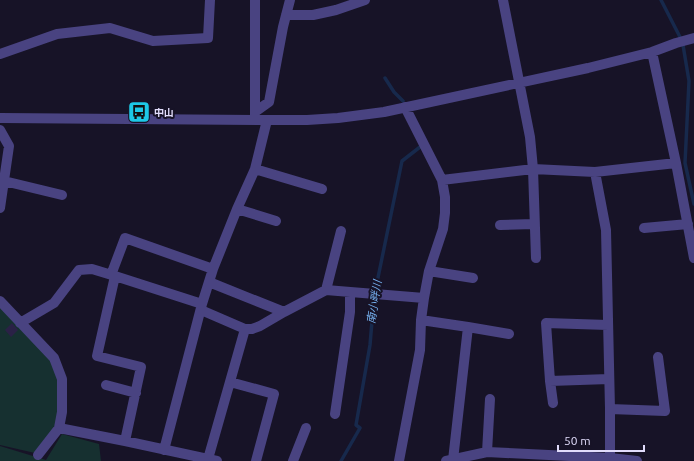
<svg xmlns="http://www.w3.org/2000/svg" width="694" height="461" viewBox="0 0 694 461" font-family="Ubuntu,'Noto Sans JP',sans-serif">
  <style>
    .green { fill: #163030 }
    .lines { fill: none; stroke-linecap: round; stroke-linejoin: round }
    .stream { stroke: #17294c; stroke-width: 3.5 }
    .building { fill: #2a2146 }
    .minor { stroke: #494381; stroke-width: 10 }
    .labels { text-anchor: middle; stroke-width: 4; stroke-linejoin: round; paint-order: stroke }
    .poi-label { font-size: 10px; font-weight: bold; fill: #e1dcfb; stroke: #171327; text-anchor: start }
    .water-label { font-size: 11px; font-style: italic; fill: #76b1f0; stroke: #171327 }
  </style>
  <rect width="100%" height="100%" fill="#171327"/>
  <path class="green" d="M0,306l51,54 6,18 1,49 -23,26 -35,-8z
    M62,434l37,10 2,17h-101v-15l46,14z"/>
  <g class="lines">
    <path class="stream" d="M661,0l19,37
      M683,45l6,36 -4,82 9,41
      M385,78l9,14 9,9
      M341,461l19,-33 -4,-3 14,-80 4,-48 28,-136 18,-14"/>
  </g>
  <path class="building" d="M12,323l6,7 -7,7 -6,-7z"/>
  <g class="lines">
    <path class="minor" d="M255,0v116
      M503,0l27,137 3,32 3,89
      M286,15h27l23,-5 29,-10
      M652,52l24,111 18,95
      M0,54l57,-20 53,-6 43,13 55,-3 2,-38
      M255,112l14,-10 14,-75 7,-27
      M0,118l267,2h40l31,-2 46,-6 204,-44 64,-16 24,-9 18,-5
      M0,130l9,16 -9,62
      M255,169l67,20
      M595,172l11,58 4,179v49
      M442,180l91,-11 62,3 81,-9
      M4,181l58,14
      M237,209l39,12
      M500,225l34,-1
      M644,228l44,-4
      M429,271l44,7
      M111,275l14,-37 88,31
      M115,276l-18,80 44,11 -16,74
      M209,282l75,30
      M326,290l15,-59
      M0,301l54,57 8,21v33l-3,16 66,13 92,20
      M201,310l44,19
      M421,320l47,7 -15,133
      M20,323l34,-20 25,-33 13,-1 23,7 87,28
      M468,327l41,7
      M550,381l59,-2
      M230,382l44,12 -18,67
      M106,385l30,8
      M553,403l-3,-22 -4,-58 62,2
      M610,409l55,2 -7,-54
      M335,414l15,-102v-19
      M164,450l38,-146 11,-35 24,-60 18,-40 12,-49
      M487,452l3,-53
      M38,455l21,-27
      M208,459l37,-130h7l8,-3 24,-14 42,-22 98,8
      M293,461l13,-33
      M399,461l21,-111 1,-30 3,-22 5,-27 14,-42 2,-16v-16l-3,-17 -37,-73
      M446,461l41,-9 123,6 27,3"/>
  </g>
  <defs>
    <g id="bus-square" transform="scale(1.15)"><rect x="-9" y="-9" width="18" height="18" rx="4" fill="#1dc8e6" stroke="#171327"/><path d="M-5-6H5V4H4V6H2V4H-2V6H-4V4H-5ZM-3.5-4V0h7V-4ZM-3.5 1.2v1.5H-2V1.2ZM2 1.2v1.5H3.5V1.2Z" fill="#111"/></g>
  </defs>
  <g fill-rule="evenodd">
    <use href="#bus-square" x="139" y="112"/>
  </g>
  <g class="labels">
    <g class="poi-label">
      <text x="154" y="116">中山</text>
    </g>
    <g class="water-label">
      <text transform="translate(374 302) rotate(-81)" y="4">南小畔川</text>
    </g>
  </g>
  <path d="M558 445v6h86v-6" fill="none" stroke="#e1dcfb" stroke-width="2"/>
  <text x="564" y="445" font-size="12" fill="#e1dcfb" stroke="#171327" stroke-width="3" paint-order="stroke">50 m</text>
</svg>
